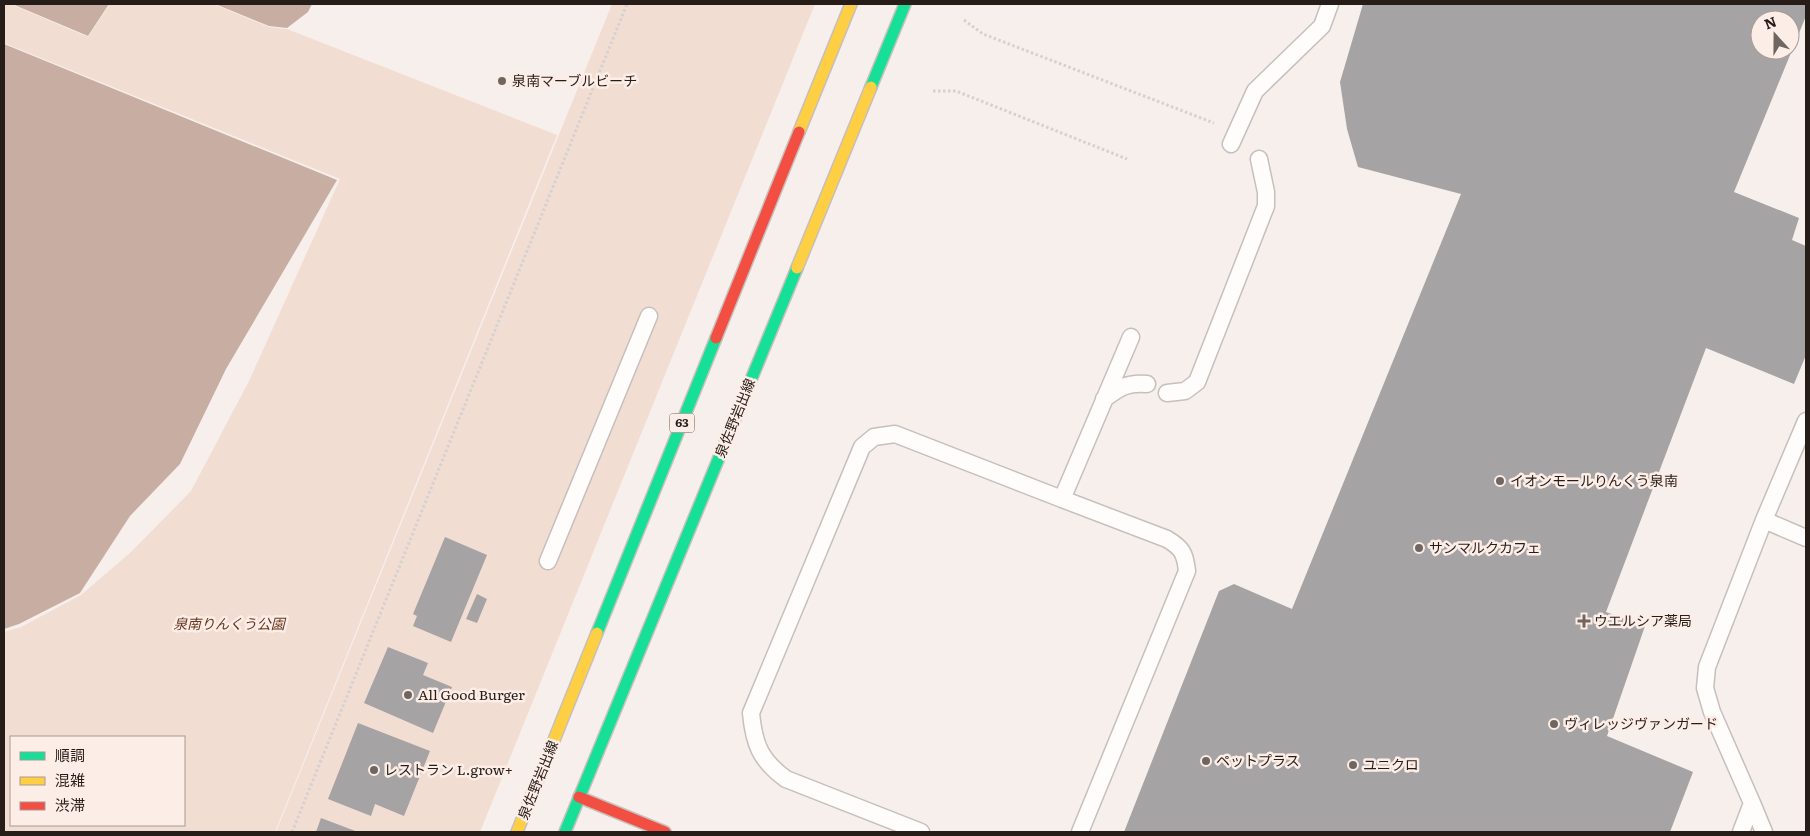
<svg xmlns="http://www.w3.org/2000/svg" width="1810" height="836" viewBox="0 0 1810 836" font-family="Literata,'Noto Sans JP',serif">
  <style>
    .green { fill: #f2ddd3; fill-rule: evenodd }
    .water { fill: #c8aea2 }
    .building { fill: #a6a3a5; fill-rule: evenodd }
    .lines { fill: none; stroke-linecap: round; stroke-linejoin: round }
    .lane-casing { stroke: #c7bfbb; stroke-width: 19 }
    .fast-casing { stroke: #c7bfbb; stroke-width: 14 }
    .slow-casing { stroke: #c7bfbb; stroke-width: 14 }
    .jam-casing { stroke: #c7bfbb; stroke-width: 14 }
    .path { stroke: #d4d1d0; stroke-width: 3; stroke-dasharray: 2.5 2.5; stroke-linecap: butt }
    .lane { stroke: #fefdfc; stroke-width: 16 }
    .fast { stroke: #16e098; stroke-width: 11 }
    .slow { stroke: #ffcf43; stroke-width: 11 }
    .jam { stroke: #f24e42; stroke-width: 11 }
    .poi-dot { fill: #6f6662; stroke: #fcede6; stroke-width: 2 }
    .labels { text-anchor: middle; stroke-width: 5; stroke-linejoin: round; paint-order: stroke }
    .shield { fill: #fcede6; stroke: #665b56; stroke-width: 1 }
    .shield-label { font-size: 12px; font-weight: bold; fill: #261d19 }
    .poi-label { font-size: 14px; fill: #261d19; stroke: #fcede6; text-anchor: start }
    .street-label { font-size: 14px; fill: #261d19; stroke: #fcede6 }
    .park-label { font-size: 14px; font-style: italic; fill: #65361e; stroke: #fcede6 }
  </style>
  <rect width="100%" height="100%" fill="#f7efeb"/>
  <path class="green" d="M4,4h6l78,33 22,-33h103l56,23 18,2 270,106 -282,697h-271v-200l17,-5 60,-32 50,-43 60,-61 58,-110 91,-202 -336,-136zM11,737h173v88h-173z
    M612,4h203l-335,828h-204z"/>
  <path class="water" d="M12,4h97l-21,32z
    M215,4h97l-4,8 -21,16 -18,-2z
    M4,44l333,136 -111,189 -46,95 -50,52 -50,77 -61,31 -15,5z"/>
  <path class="building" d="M1363,4h443v12l-72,176 65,26 -7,22 14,6v109l-12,29 -88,-36 -100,264 39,14 -38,110 86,36 -23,60h-546l95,-241 15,-7 58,25 169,-415 -103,-27 -11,-38 -7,-47zM1760,20h30v30h-30z
    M445,537l42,18 -36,87 -38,-16 4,-10 -4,-2z
    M477,594l10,5 -10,24 -11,-4z
    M388,647l40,16 -5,12 29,12 -19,46 -69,-30z
    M358,723l72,28 -26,65 -29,-12 -4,12 -43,-17z
    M321,818l37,14h-42z"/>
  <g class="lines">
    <g class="lane-casing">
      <path id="lane" d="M1231,144l24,-53 67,-65 8,-22
        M1167,393l18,-2 12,-9 69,-176v-14l-7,-33
        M1104,399c15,-11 23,-17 43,-15
        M1764,520l42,18
        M548,561l101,-245
        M1752,803l12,29
        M921,832l-135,-53c-26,-19 -32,-35 -35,-66l111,-266 12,-10 21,-3 167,65
        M1080,832l107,-261c-2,-18 -5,-23 -20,-32l-105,-40 69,-162
        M1741,832l11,-29 -40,-91 -7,-24 2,-21 57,-147 42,-99"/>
    </g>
    <g class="fast-casing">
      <path id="fast" d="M871,87l34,-83
        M597,633l119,-295
        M565,832l232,-564"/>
    </g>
    <g class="slow-casing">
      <path id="slow" d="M799,132l52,-128
        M797,268l74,-181
        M517,832l80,-199"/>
    </g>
    <g class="jam-casing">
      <path id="jam" d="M716,338l83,-206
        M579,797l86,35"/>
    </g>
    <path class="path" d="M964,20l19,14 231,89
      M933,91h23l171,68
      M292,832l335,-828"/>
    <use href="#lane" class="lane"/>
    <use href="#fast" class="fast"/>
    <use href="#slow" class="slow"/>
    <use href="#jam" class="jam"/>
  </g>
  <g class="poi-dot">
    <circle cx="502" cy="81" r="5"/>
    <circle cx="1500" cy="481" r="5"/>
    <circle cx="1419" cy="548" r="5"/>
    <path d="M1581.5 613.5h5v5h5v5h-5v5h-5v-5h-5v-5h5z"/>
    <circle cx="408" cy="695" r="5"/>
    <circle cx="1554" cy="724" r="5"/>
    <circle cx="1206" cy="761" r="5"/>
    <circle cx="1353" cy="765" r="5"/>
    <circle cx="374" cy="770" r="5"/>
  </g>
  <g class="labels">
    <rect class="shield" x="669.5" y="413.5" width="25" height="19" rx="4"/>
    <g class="shield-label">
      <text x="682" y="427">63</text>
    </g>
    <g class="poi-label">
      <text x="512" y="86">泉南マーブルビーチ</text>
      <text x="1510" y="486">イオンモールりんくう泉南</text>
      <text x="1429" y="553">サンマルクカフェ</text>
      <text x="1594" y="626">ウエルシア薬局</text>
      <text x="418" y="700">All Good Burger</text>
      <text x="1564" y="729">ヴィレッジヴァンガード</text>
      <text x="1216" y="766">ペットプラス</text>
      <text x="1363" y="770">ユニクロ</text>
      <text x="384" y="775">レストラン L.grow+</text>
    </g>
    <g class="street-label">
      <text transform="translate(735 418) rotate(-68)" y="5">泉佐野岩出線</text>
      <text transform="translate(538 780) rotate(-68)" y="5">泉佐野岩出線</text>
    </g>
    <g class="park-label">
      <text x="229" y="629">泉南りんくう公園</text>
    </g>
  </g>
  <rect width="1810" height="836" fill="none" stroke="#261d19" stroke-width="10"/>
  <rect x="10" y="736" width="175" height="90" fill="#fcede6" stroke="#a69a94"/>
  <rect x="20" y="752" width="25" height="8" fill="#16e098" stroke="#a69a94"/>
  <text x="55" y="761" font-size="15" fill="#261d19">順調</text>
  <rect x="20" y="777" width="25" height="8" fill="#ffcf43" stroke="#a69a94"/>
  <text x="55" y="786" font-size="15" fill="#261d19">混雑</text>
  <rect x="20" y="802" width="25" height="8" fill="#f24e42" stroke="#a69a94"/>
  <text x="55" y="811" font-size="15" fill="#261d19">渋滞</text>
  <g transform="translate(1775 35) rotate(339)"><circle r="24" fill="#fcede6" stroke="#a69a94"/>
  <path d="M0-4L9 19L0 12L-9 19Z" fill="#6f6662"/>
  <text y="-8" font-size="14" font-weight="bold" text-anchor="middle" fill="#261d19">N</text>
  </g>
</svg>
